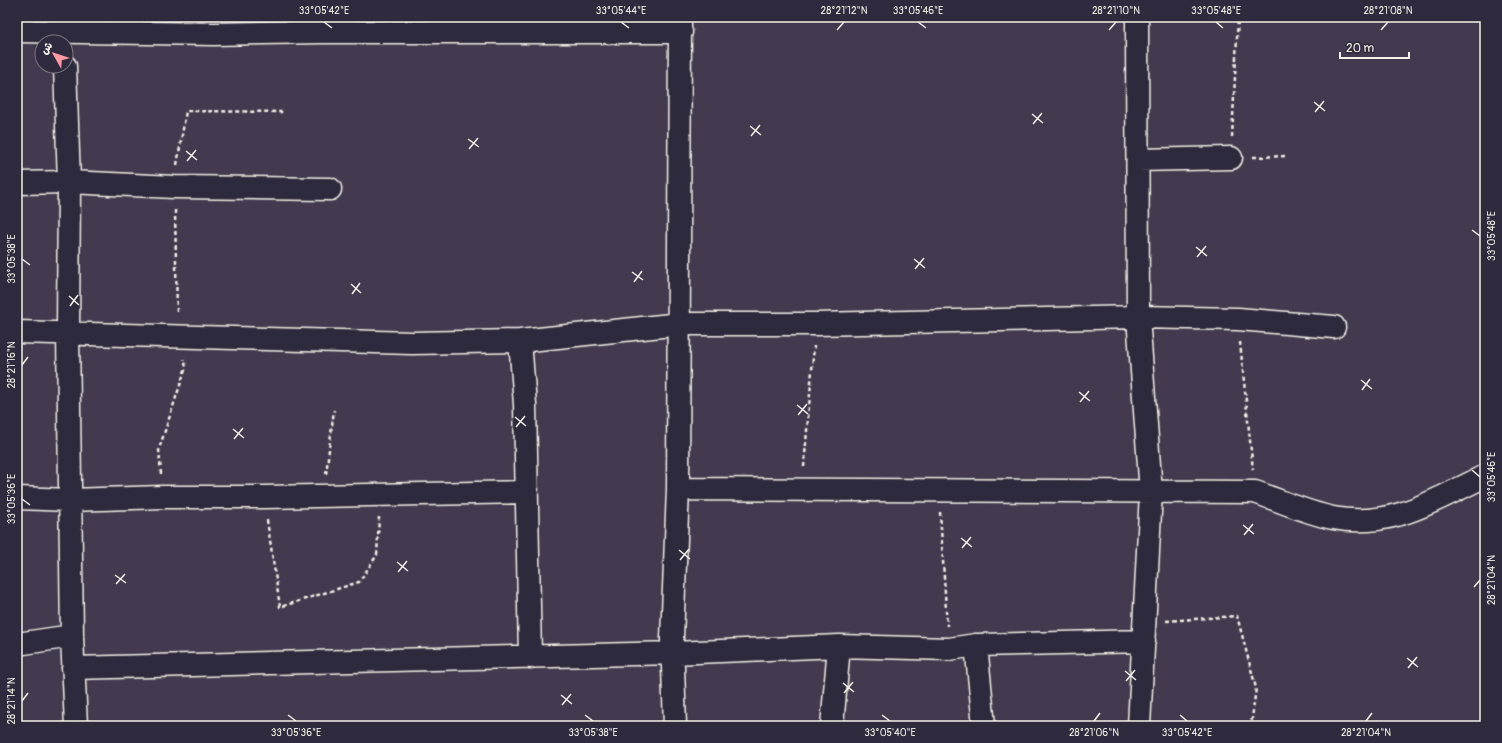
<svg xmlns="http://www.w3.org/2000/svg" width="1502" height="743" viewBox="0 0 1502 743" font-family="Pangolin,'Playpen Sans Arabic',sans-serif">
  <style>
    .lines { fill: none; stroke-linecap: round; stroke-linejoin: round }
    .minor-casing { stroke: #f4f1e8; stroke-width: 25 }
    .path { stroke: #f4f1e8; stroke-width: 2.5; stroke-dasharray: 4 3; stroke-linecap: butt }
    .minor { stroke: #2f2a3d; stroke-width: 22 }
    .ticks { fill: none; stroke: #f4f1e8; stroke-width: 1.5 }
    .neatline { fill: none; stroke: #f4f1e8; stroke-width: 1.5 }
    .ticks-label { font-size: 10px; text-anchor: middle; fill: #f4f1e8 }
  </style>
  <rect width="100%" height="100%" fill="#433a4f"/>
  <filter id="ink" filterUnits="userSpaceOnUse"><feTurbulence type="fractalNoise" baseFrequency=".025" numOctaves="2"/><feDisplacementMap in="SourceGraphic" scale="8" xChannelSelector="R" yChannelSelector="G"/><feConvolveMatrix kernelMatrix="1 2 1 2 8 2 1 2 1" color-interpolation-filters="sRGB"/></filter>
  <g filter="url(#ink)">
    <g class="lines">
      <g class="minor-casing">
        <path id="minor" d="M1137,17l1,300 13,175 -12,234
          M17,31l197,3 107,-2h360
          M65,66l4,116 -1,151 4,303 4,90
          M1138,160l93,-2
          M17,183l52,-1 105,5 156,2
          M17,332l395,11 108,-2 160,-17h136l322,-7 100,2 96,8
          M520,341l5,63 5,253
          M678,489l577,3c26,9 52,21 78,26 58,11 102,-18 152,-42
          M17,498l53,2 93,-3h101l262,-5
          M17,644l55,-8
          M976,645l8,81
          M73,668l600,-15 166,-7
          M675,726l-3,-88 6,-149 2,-472
          M832,726l7,-80 110,3 27,-4 168,-4"/>
      </g>
      <path class="path" d="M1232,137l6,-120
        M1253,157l35,-1
        M177,165l9,-54 99,1
        M175,210l2,105
        M1240,342l13,128
        M804,467l10,-121
        M161,474l-2,-25 27,-82 -2,-8
        M326,474l8,-64
        M940,512l7,114
        M267,520l13,87 79,-25 18,-27 2,-38
        M1166,621l71,-5 19,72 -5,38
        M17,726h2"/>
      <use href="#minor" class="minor"/>
    </g>
  </g>
  <path class="ticks" d="M324,22l8,6M621,22l8,6M918,22l8,6M1216,22l7,6M837,30l7,-8M1109,30l7,-8M1381,30l7,-8M1314,102l11,9M1315,112l9,-11M1032,114l11,9M1033,124l9,-11M750,126l11,9M751,136l9,-11M468,139l11,8M469,149l9,-11M186,151l11,9M187,161l9,-11M1472,230l8,6M1196,247l11,9M1197,257l9,-11M22,259l8,6M914,259l11,9M915,269l9,-11M632,272l11,8M634,282l8,-11M351,284l10,9M352,294l8,-11M69,296l10,9M70,306l8,-11M22,365l6,-8M1361,380l11,9M1362,390l8,-11M1079,392l11,9M1080,402l9,-11M797,405l11,9M798,415l9,-11M515,417l11,9M516,427l9,-11M233,429l11,9M234,439l9,-11M1472,470l8,7M22,499l8,6M1243,525l11,9M1244,535l9,-11M961,538l11,9M962,548l9,-11M679,550l11,9M680,560l9,-11M397,562l11,9M398,572l9,-11M115,575l11,8M116,584l9,-10M1474,587l6,-7M1407,658l11,9M1408,668l9,-11M1125,671l11,9M1126,681l9,-11M843,683l11,9M844,693l9,-11M561,695l11,9M22,701l6,-8M562,705l9,-11M288,715l8,6M585,715l8,6M882,715l8,6M1180,715l7,6M1094,721l6,-8M1366,721l6,-8"/>
  <rect width="1502" height="743" fill="none" stroke="#2f2a3d" stroke-width="44"/>
  <g transform="translate(54 54) rotate(309)"><circle r="19" fill="#2f2a3d" stroke="#7e7a81"/>
  <path d="M0-3L7 15L0 10L-7 15Z" fill="#ff9aa2"/>
  <text y="-6" font-size="11" font-weight="bold" text-anchor="middle" fill="#f4f1e8">ش</text>
  </g>
  <path d="M1340 52v6h69v-6" fill="none" stroke="#f4f1e8" stroke-width="2"/>
  <text x="1346" y="52" font-size="12" fill="#f4f1e8" stroke="#2f2a3d" stroke-width="3" paint-order="stroke">20 m</text>
  <rect x="22" y="22" width="1458" height="699" class="neatline"/>
  <g class="ticks-label">
    <text x="324" y="14">33°05'42"E</text>
    <text x="621" y="14">33°05'44"E</text>
    <text x="844" y="14">28°21'12"N</text>
    <text x="918" y="14">33°05'46"E</text>
    <text x="1116" y="14">28°21'10"N</text>
    <text x="1216" y="14">33°05'48"E</text>
    <text x="1388" y="14">28°21'08"N</text>
    <text transform="translate(1491 236) rotate(-90)" y="4">33°05'48"E</text>
    <text transform="translate(11 259) rotate(-90)" y="4">33°05'38"E</text>
    <text transform="translate(11 365) rotate(-90)" y="4">28°21'16"N</text>
    <text transform="translate(1491 477) rotate(-90)" y="4">33°05'46"E</text>
    <text transform="translate(11 499) rotate(-90)" y="4">33°05'36"E</text>
    <text transform="translate(1491 580) rotate(-90)" y="4">28°21'04"N</text>
    <text transform="translate(11 701) rotate(-90)" y="4">28°21'14"N</text>
    <text x="296" y="736">33°05'36"E</text>
    <text x="593" y="736">33°05'38"E</text>
    <text x="890" y="736">33°05'40"E</text>
    <text x="1094" y="736">28°21'06"N</text>
    <text x="1187" y="736">33°05'42"E</text>
    <text x="1366" y="736">28°21'04"N</text>
  </g>
</svg>
